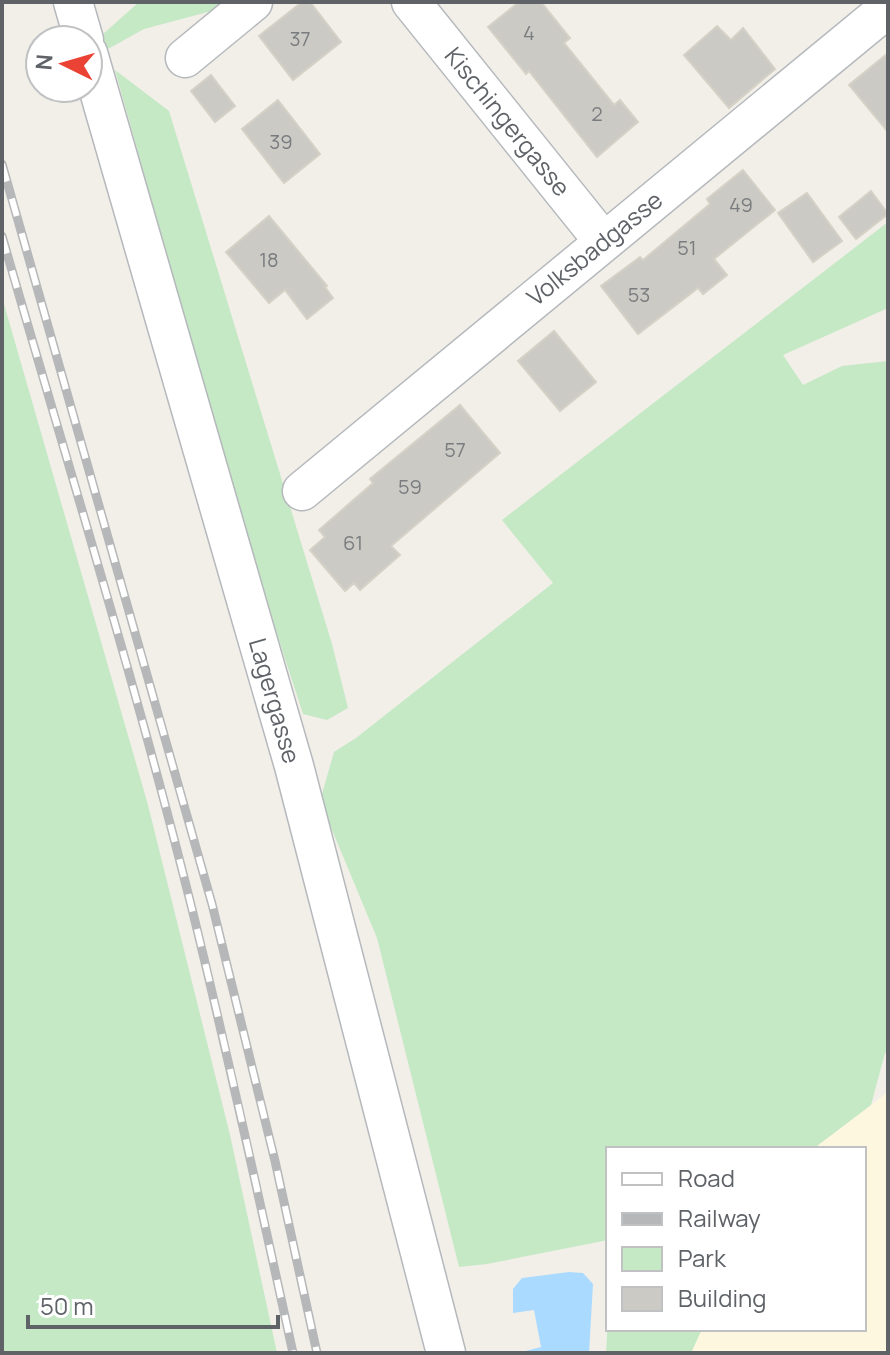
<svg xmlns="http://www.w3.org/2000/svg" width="890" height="1355" viewBox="0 0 890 1355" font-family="Manrope,sans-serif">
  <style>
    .commercial { fill: #fef7e0 }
    .green { fill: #c5e8c5 }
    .water { fill: #aadaff }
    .building { fill: #cccac5; stroke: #d6d1c6; stroke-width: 2 }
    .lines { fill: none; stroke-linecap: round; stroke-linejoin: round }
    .minor-casing { stroke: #b5b8bc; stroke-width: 41 }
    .minor { stroke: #fff; stroke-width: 38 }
    .rail-casing { stroke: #b6b7b8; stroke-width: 9 }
    .rail { stroke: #fff; stroke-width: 6; stroke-dasharray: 18; stroke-linecap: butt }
    .labels { text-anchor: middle; stroke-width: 6; stroke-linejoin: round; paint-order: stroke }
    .number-label { font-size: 20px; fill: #7a7d7f }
    .street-label { font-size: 24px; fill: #5f6368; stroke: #fff }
  </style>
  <rect width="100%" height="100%" fill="#f1efe8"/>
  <path class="commercial" d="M888,1092v261h-197l11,-24h162v-180h-51z"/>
  <path class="green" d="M139,2h86l-10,8 -71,19 -38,21 -4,-15z
    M115,70l54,41 163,533 16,64 -21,12 -24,-6 -60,-185z
    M888,222v86l-105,47 20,30 39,-19 46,-5v690l-3,2 -14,52 -58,44h-205v91l-121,24 -28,3 -82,-329 -57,-137 14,-49 22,-14 197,-155 -51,-63z
    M2,297l146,508 82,330 47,218h-275z
    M608,1319v10h94l-11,24h-85z"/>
  <path class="water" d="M569,1272l14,1 10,11 -4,69h-71l23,-6 -7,-37 -21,3v-24l9,-11z"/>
  <path class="building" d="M302,2h8l31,40 -48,38 -34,-44z
    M519,2h22l29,36 -6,5 50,62 6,-5 18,22 -41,35 -68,-86 -3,3 -38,-47z
    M717,26l14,14 12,-12 32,41 -46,39 -45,-53z
    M888,53v79l-39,-47z
    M211,75l24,31 -20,16 -24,-31z
    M278,100l42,54 -36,29 -42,-54z
    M743,170l32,40 -61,49 13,16 -24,19 -5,-6 -60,46 -37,-48 39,-29 3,3 67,-56 -3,-5z
    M871,191l17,23 -32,25 -17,-22z
    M807,193l35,48 -29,21 -35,-49z
    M269,216l58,70 -2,1 8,11 -26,21 -22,-29 -16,13 -43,-51z
    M554,331l42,51 -36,29 -42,-50z
    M460,405l40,48 -109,93 9,9 -40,35 -6,-7 -9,8 -35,-41 15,-13 -6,-7 54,-47 -3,-4z"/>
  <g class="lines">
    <g class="minor-casing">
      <path id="minor" d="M73,2l11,38
        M411,2l193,240
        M88,53l206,713 152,587
        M185,58l68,-56
        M302,491l586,-483"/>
    </g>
    <use href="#minor" class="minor"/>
    <g class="rail-casing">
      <path id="rail" d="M2,164l210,740 63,257 42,192
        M2,236c64,223 133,445 189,669 37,149 69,298 102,448"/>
    </g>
    <use href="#rail" class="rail"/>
  </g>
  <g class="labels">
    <g class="number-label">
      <text x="529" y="40">4</text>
      <text x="300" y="46">37</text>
      <text x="597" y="121">2</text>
      <text x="281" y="149">39</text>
      <text x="741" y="212">49</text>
      <text x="687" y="255">51</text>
      <text x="269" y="267">18</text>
      <text x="639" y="302">53</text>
      <text x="455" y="457">57</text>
      <text x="410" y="494">59</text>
      <text x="353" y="550">61</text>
    </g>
    <g class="street-label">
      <text transform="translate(507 122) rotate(51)" y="8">Kischingergasse</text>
      <text transform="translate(595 249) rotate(-39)" y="8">Volksbadgasse</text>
      <text transform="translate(274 701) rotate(74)" y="8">Lagergasse</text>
    </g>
  </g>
  <rect width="890" height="1355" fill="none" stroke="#5f6368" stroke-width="8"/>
  <rect x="606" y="1147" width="260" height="184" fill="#ffffff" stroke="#bfc1c3" stroke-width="2"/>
  <rect x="622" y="1173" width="40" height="12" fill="#ffffff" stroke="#bfc1c3" stroke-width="2"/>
  <text x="678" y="1187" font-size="24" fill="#5f6368">Road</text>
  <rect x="622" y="1213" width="40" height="12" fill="#b6b7b8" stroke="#bfc1c3" stroke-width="2"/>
  <text x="678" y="1227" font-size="24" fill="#5f6368">Railway</text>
  <rect x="622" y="1247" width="40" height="24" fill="#c5e8c5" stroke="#bfc1c3" stroke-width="2"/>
  <text x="678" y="1267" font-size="24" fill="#5f6368">Park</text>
  <rect x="622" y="1287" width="40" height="24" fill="#cccac5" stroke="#bfc1c3" stroke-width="2"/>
  <text x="678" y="1307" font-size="24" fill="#5f6368">Building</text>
  <g transform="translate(64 64) rotate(275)"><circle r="38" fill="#ffffff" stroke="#bfc1c3" stroke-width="2"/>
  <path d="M0-6L14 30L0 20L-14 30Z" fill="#ea4335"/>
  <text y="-12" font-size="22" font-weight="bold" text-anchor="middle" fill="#5f6368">N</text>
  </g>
  <path d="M28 1315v12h250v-12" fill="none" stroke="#5f6368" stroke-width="4"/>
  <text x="40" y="1315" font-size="24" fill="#5f6368" stroke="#ffffff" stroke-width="6" paint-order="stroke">50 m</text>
</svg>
